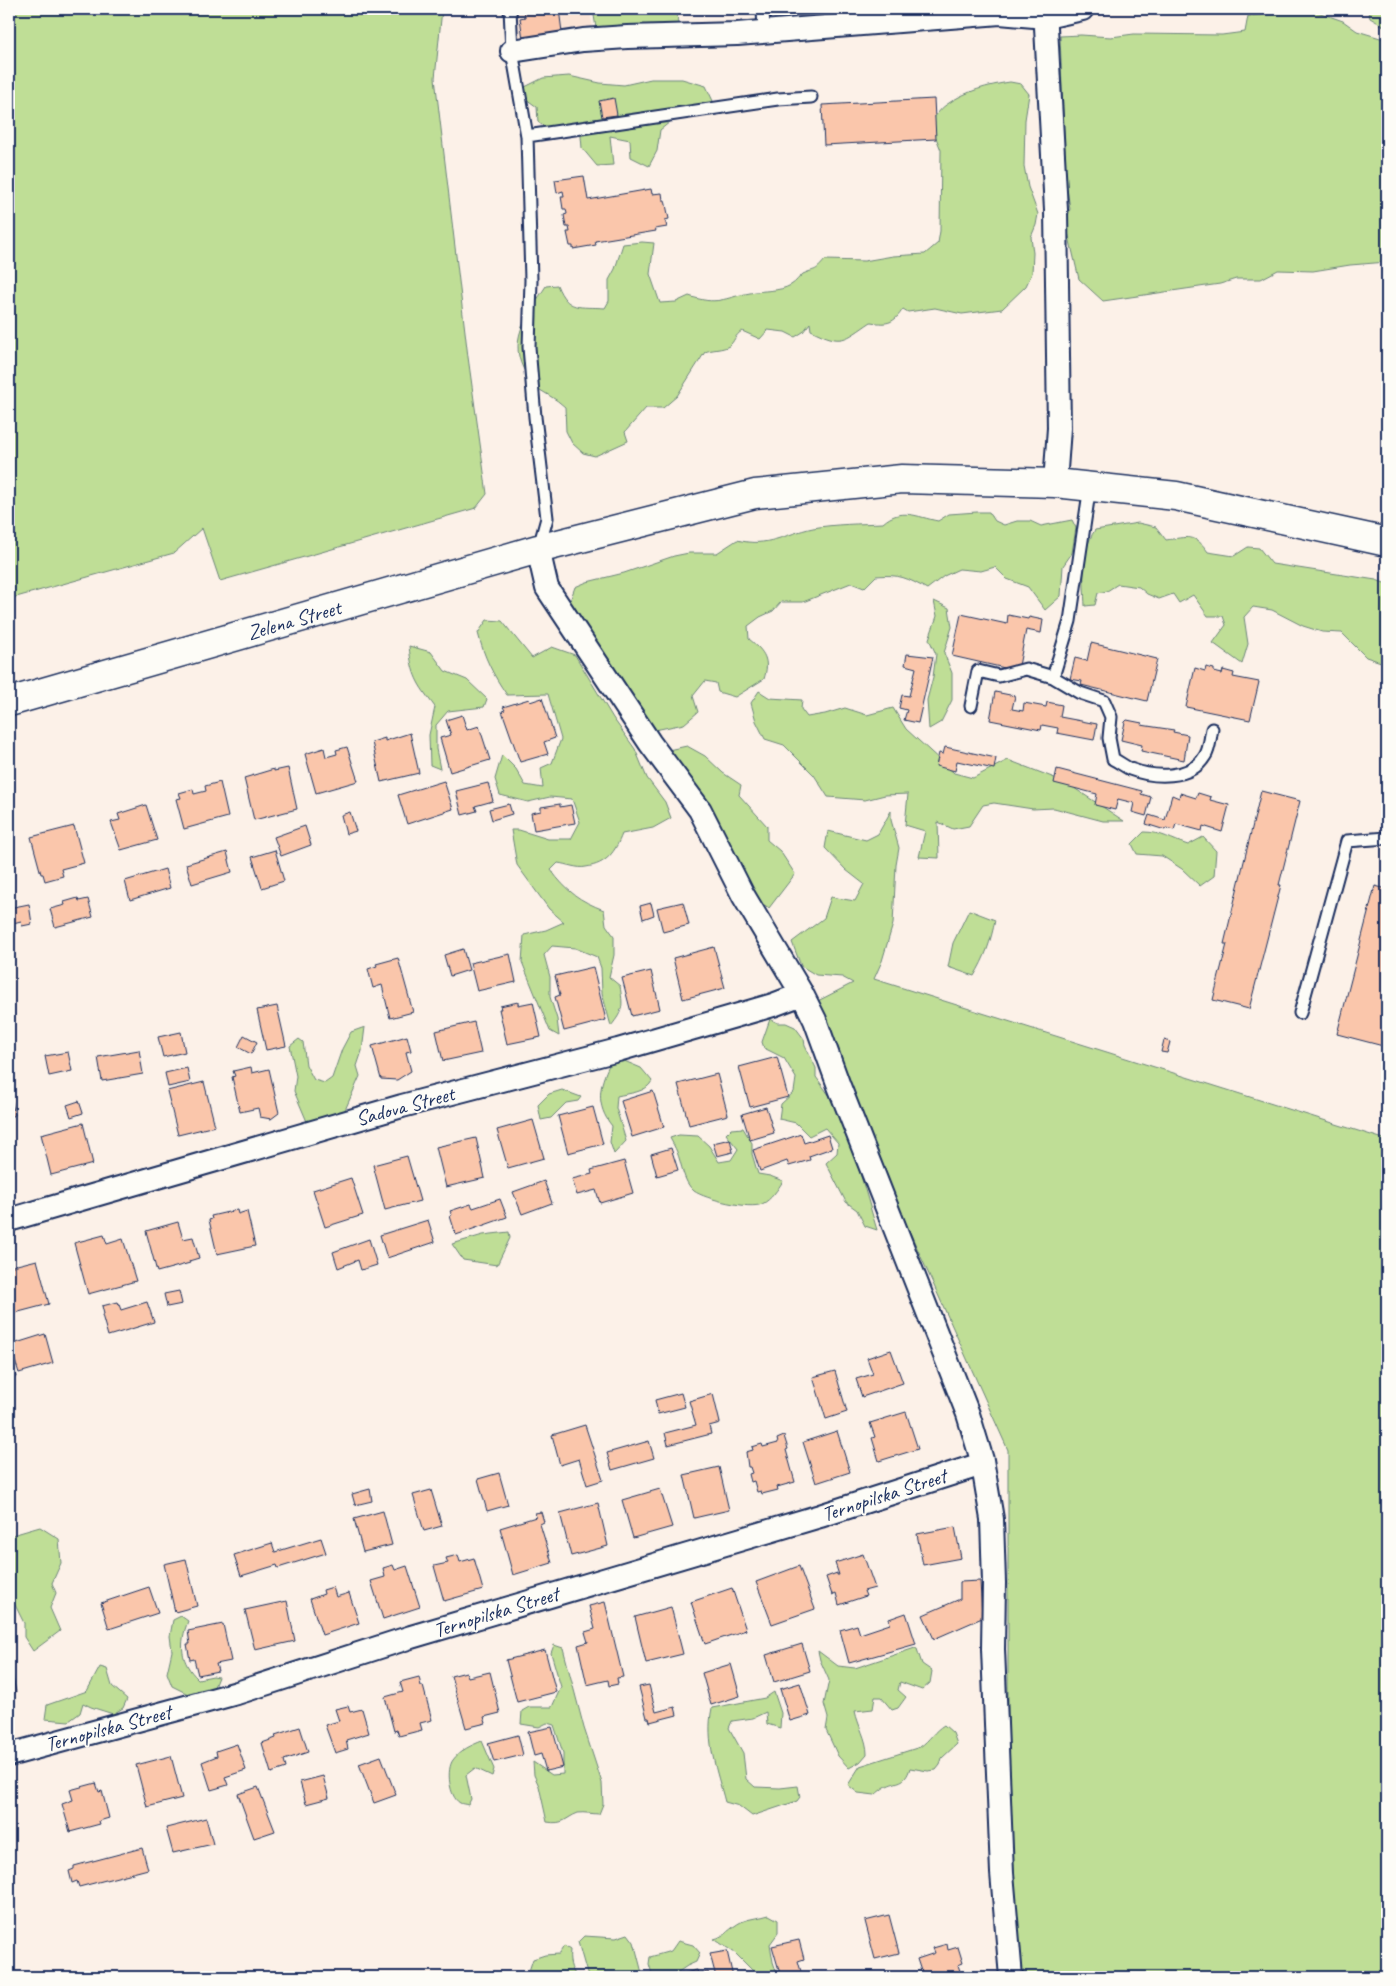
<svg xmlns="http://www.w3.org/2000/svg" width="1396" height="1986" viewBox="0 0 1396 1986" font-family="Caveat,sans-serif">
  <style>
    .built { fill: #fbe4d6 }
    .green { fill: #bfde96; stroke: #6d867a }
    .building { fill: #fac6ab; stroke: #1b2f5e }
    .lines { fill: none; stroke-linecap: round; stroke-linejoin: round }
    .service-casing { stroke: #1b2f5e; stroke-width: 15 }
    .minor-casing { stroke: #1b2f5e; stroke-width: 26 }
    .trunk-casing { stroke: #1b2f5e; stroke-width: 31 }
    .service { stroke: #fdfcf7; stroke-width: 11 }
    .minor { stroke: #fdfcf7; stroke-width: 22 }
    .trunk { stroke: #fdfcf7; stroke-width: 28 }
    .labels { text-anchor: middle; stroke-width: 4; stroke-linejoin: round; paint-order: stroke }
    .street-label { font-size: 21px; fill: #1b2f5e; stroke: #fdfcf7 }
  </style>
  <rect width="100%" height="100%" fill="#fcf1e8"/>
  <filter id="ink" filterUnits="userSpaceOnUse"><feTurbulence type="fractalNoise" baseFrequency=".02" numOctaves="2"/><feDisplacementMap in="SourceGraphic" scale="10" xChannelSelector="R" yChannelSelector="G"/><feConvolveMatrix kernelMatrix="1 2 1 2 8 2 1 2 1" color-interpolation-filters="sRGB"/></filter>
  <g filter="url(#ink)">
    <path class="built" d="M515,9h74l5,23 -74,16z"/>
    <path class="green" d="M9,9h433l-7,69 33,279 19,137 -11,14 -256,73 -18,-53 -28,25 -165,46z
      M593,9h84l1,17 -82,2z
      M1268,9h41l34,12 14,10 30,9v222l-37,3 -37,6 -35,-1 -17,9h-25l-16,5 -117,17 -24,-22 -13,-55 4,-15 -8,-54 2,-18 -4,-101 21,-1 30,2 23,-3 88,1 23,-3 3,-16 14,-1z
      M1368,9h19v19l-17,-10z
      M569,76l31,7 24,2 27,-6h31l24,7 7,15 -38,17 -15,12 -3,21 -8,15 -18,-9 -1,-17 -20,-4 3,29 -16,1 -15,-18 -2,-23 -10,-3 -10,17 -22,-17 -1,-15 -11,-8 -1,-12 18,-9z
      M1010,82l11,2 8,10 -4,26 -1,46 4,21 10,27 -2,11 -5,12 2,16 -1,20 -6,13 -24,23 -40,5 -27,-6 -27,4 -5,-3c-9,14 -15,16 -32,13 -27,18 -28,24 -60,8l-1,-7 -7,9 -8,5 -10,-5 -17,-2 -8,9 -18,-8c-8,5 -7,10 -13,15 -7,4 -17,3 -24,6l-28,44 -14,12h-17l-21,24 3,9 -33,15 -12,-3 -11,-10 -6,-12 -1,-24c-9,-9 -22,-14 -32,-22 -4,-4 -7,-12 -10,-17 -15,-31 7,-57 23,-82l11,-1c11,27 22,21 48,23l4,-7v-21l6,-11 8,-25 19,-2 12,1 -4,31 10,29 16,-1 13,-6c29,10 34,2 61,-3 13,-3 29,-1 41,-8 5,-3 8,-8 12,-11 13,-6 11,-1 22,-14l39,1 29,-5 32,-2 13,-11 2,-12 1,-81 -11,-27c5,-6 10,-14 16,-18 19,-14 43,-20 64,-23z
      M977,512h12l6,9 9,4 13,-4h13l11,5 31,-6 4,8 -4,25 -9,13 -2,30 -16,14 -17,-23 -21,-8 -12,-12 -14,4 -22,-2 -15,7 -17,13c-20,-11 -27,-15 -51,-13l-12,12 -13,-5 -48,19h-22l-8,9 -13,6 -12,9 1,13c16,13 21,21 15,40l-29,18 -17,-5 -2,-9 -11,-2 -12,15 5,16 -14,12 -34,7 -84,-119 9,-25 12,-5 37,-9 50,-17 15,-3h28l20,-13c31,8 47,-6 76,-12 22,-4 47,-4 70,-5 18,-16 34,-6 55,-2l11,-7z
      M1138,523l18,4 10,13c21,-3 29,-7 42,12l26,4 14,-9 11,1 13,16 104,16 11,4v80l-21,-7 -24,-24 -20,-1 -19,-6 -31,-16 -19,-3 -9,10 4,27 -6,20 -29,-21 13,-18 -3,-9h-15l-15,-21 -14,8 -6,-9 -14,5 -12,-5 -8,-7 -21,-3 -11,7 -9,2 -3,12 -10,1c-1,-24 -5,-54 10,-76z
      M934,601l15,7 3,19 -8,26 8,20v27l-11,22 -12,7 -2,-29 6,-23 3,-23 -7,-15 8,-23z
      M487,620l15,1 30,37 20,-11 23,8 38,63 22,31 12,29 18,24 6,16 -18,10 -31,6c-7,18 -15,30 -36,33 -8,2 -20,-3 -28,-4l-7,7c15,21 29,31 53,40l2,15 8,11v19l-5,22 11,9c3,20 4,24 -9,40l-9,-33 -1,-25 -4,-11 -22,-9 -23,-2 -8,9 6,22v20l7,22 2,17 -9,-5 -28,-69 2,-27 22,-5 18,-8 -15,-13 -32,-44 -6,-35h8l29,9h23l9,-17 -8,-23 -22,-2 -22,5 -28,-7 -5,-16 7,-24 14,14 9,16 18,3 -2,-20 11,-5 9,-24 -13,-45 -41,1c-14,-20 -23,-38 -29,-62z
      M409,646l22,6 14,19 22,9 20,19 -3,8 -36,4 -12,14v24l4,20 -10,-4 -1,-30 6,-28c-18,-24 -23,-31 -26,-61z
      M759,691l11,7 32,2 -1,9 6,8 18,-3 20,-6 22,7 26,-7 13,21 48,44 19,5 35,-18 57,22 59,39h-21l-49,-13 -21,1 -39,-6 -11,2 -14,21 -16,3 -15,-7 1,36 -20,-1 6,-26 -20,-6 3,-31 -23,1 -20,5 -37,-3 -14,-22 -30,-30 -19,-6 -9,-18 -5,-18z
      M687,746l18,10 18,17 18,12 -2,10 28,31v14l13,11 15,23 -26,34 -14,-9 -87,-149z
      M891,811v9l8,28 -3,17 -3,59 -11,37 -8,18 513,161v837h-368l-11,-107v-420l-200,-444 45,-23 -11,-6 -26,-2 -15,-9 -9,-24 32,-24 7,-21 24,4 9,-17 -18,-14 -21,-22 3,-17 38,9 12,-6z
      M1144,832c17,0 28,8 44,13l15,-8 13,14 -2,25 -14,10 -18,-17 -20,-13 -25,-2 -5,-10z
      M969,910l26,10c-4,21 -10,38 -21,56l-26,-9 5,-24z
      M770,1019l8,4h8l9,4 9,12 1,7 11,22v9l13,18 11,9 9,22 2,23 6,14 20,67 -12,-4 -8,-16 -11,-8 -20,-39 11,-10 1,-10 -13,-15 -16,8 -13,-13 -17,-4 2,-15 13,-12 2,-14 -12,-20 -20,-10 -2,-6z
      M365,1027l-3,24 -5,15 3,10 -15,34 -6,6 -31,8 -14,-33 2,-15 -6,-30 9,-7 4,3 3,23 8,15 11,3 7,-5 10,-29 9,-17z
      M622,1060l19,8 11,13c-6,12 -23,12 -35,15l-1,12 10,33 -12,13 -4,-12 2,-16c-17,-21 -13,-41 -2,-63z
      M562,1090l19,7 -3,4 -12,2 -15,15 -10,2 -3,-15 11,-11z
      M743,1128l9,15v11l6,20 12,2 13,5c-5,8 -12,19 -21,23 -12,6 -57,-5 -68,-13 -11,-9 -12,-27 -17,-39 -2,-5 -5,-10 -7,-14l9,-3 19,1 11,10 10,16 12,-2 7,-11 -12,-15 5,-5z
      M509,1232l1,6 -13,27 -34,-5 -11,-16 31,-9z
      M40,1527l19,12 2,24 -9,20 4,10 -6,15 10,23 -27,20 -9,-14v-14l-15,-30v-57z
      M181,1616l7,5c-9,23 -8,41 10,58l15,-3 5,1 -4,10 -8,8 -18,-1 -16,-8 -5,-13 5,-22 -2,-15 3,-16z
      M554,1645l9,3 21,80 18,55 1,21 -4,10c-6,0 -15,-2 -21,-1 -13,5 -14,12 -31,9l-8,-36 -5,-11 -1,-13 19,13 11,-1v-21l-9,-28 -7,-2 -8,4 -18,-3 1,-13 7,-4h23l9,-20 -10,-34z
      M915,1648l2,1 5,15 10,7 -2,12 -8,7 -22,-8 -2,8 8,7 -8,11 -6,2 -11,-13h-6l-2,12 -18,2c3,15 12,28 12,43l-7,8 -11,6 -11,-12 -12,-26 2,-12 -4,-14 5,-24 -9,-20 -2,-9 20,15 17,2z
      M100,1667l7,2 5,17 15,13 -4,9 -10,6 -22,-7 -8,-4 -3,10 -11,8 -24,-2 2,-14 40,-14z
      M774,1692l7,21 -1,15 -13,-4 -1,-12 -13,6 -21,3 -3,7 14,25 3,26 9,8 25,1 18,-2 2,11 -3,4 -45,15 -13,-10 -14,-4c-8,-31 -20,-61 -13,-94l53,-10z
      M944,1725l9,8 4,11 -15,14 -2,7 -4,5 -8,1 -18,-3c-5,17 -12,12 -25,19 -3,2 -7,5 -10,8l-17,-2 -10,-8 12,-19 60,-19c10,-7 14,-16 24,-22z
      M482,1741l12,28 -2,7 -17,-8 -9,7 5,24 -3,6c-3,-1 -6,-1 -8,-2 -11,-6 -14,-34 -7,-43 7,-10 19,-15 29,-19z
      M769,1915l9,5v13l-8,11 3,18 5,15h-19l-24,-24 -21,-14c10,-2 17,-12 27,-17 9,-4 19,-4 28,-7z
      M628,1934l6,8 9,35h-55l-10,-35 6,-6 32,2z
      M678,1941l15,4 7,8 -4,9 -9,4 -16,11h-18l-4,-13 1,-7 21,-6z
      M564,1946l6,4c-1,11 0,18 7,27h-50l6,-18 12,-4 14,-1z"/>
    <path class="building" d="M524,9h35l4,31 -39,6 -4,-28 5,-1z
      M614,98l3,17 -15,2 -3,-16z
      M934,99l2,40 -112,6 -2,-40z
      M584,176l4,24 63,-11 1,5 10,-1 1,7h2l4,19 -4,1 2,7 -12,2 1,2 -61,10 1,4 -23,4v-3h-3l-3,-14h3l-1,-5h-3l-2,-12 3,-1 -1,-5h-3l-2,-13h3l-1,-5 -6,2 -2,-13z
      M961,614l46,10 1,-9 20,4 1,-2 14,3 -2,13 -15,-3 -8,41 -66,-15z
      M1091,643l66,16 -10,42 -66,-16 1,-4 -12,-2 5,-21 12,3z
      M907,654l26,3 -15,66 -14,-3 3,-10 -8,-2 3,-13 7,1 7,-28 -11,-3z
      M1206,667l8,2v3l8,2 1,-4 11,3 -1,4 26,5 -9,38 -64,-13 9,-39 10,3z
      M995,692l20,4 -3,13 11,2 1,-8 22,4 1,-5 15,3 -2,12 37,7 -3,16 -37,-7 1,-5 -16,-3 -1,5 -51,-10z
      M542,698l13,40 -11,4 4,12 -28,8 -18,-51 3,-1 -2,-3 26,-8 1,3z
      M462,715l5,15 12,-4 11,34 -40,12 -10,-34 11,-3 -5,-15z
      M1127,720l15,3 -1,2 33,5 -1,2 15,3 -4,25 -43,-9 1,-6 -21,-5 4,-18z
      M410,733l9,40 -38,9 -9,-40 13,-4v3z
      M347,747l11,34 -42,12 -11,-39 19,-6 2,9 11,-3 -1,-4z
      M945,747l51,11 -2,11 -37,-8 -2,10 -19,-5 3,-13 4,1z
      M288,768l9,41 -43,11 -10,-42 30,-9v2z
      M1057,769l85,22 -1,3 10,3 -5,19 -14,-4 2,-9 -16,-4 -3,11 -20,-5 2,-11 -43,-11z
      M444,781l9,28 -46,15 -9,-29z
      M220,782l8,35 -44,12 -8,-30 5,-1 -2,-5 14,-4 1,5 12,-3 -1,-5z
      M488,783l5,18 -18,5 2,5 -15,4 -6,-24z
      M1261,791l39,10 -21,84h2l-32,124 -36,-9 14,-56h-3z
      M1180,793l16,5 2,-5 13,4 -1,3 19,5 -7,27 -19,-6 -1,5 -26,-7 -2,6 -8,-2 -1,2 -19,-6 3,-9 16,5 7,-25 7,3z
      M509,804l3,10 -20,6 -3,-11z
      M560,804v3l11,-2 4,18 -41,7 -3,-17 10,-2v-4z
      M146,805l11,35 -36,10 -10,-28 9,-2 -2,-6z
      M350,812l6,19 -10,3 -5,-19z
      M74,826l10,37 -23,6 2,7 -18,5 -2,-7h-2l-10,-37z
      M305,826l6,19 -30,11 -7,-19z
      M275,850l9,31 -22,7 -10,-31z
      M227,852l5,20 -40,12 -6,-20z
      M9,863l3,15 -3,1z
      M165,869l5,19 -40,12 -5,-19z
      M1375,886l12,3v158l-50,-13z
      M78,898l1,3 9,-2 5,18 -38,10 -5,-18 15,-4 -1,-3z
      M683,902l6,23 -26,7 -6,-24z
      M651,903l3,12 -11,4 -3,-13z
      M29,904l3,20 -10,2 -1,-5 -12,3v-16z
      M714,947l11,41 -42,11 -10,-41z
      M463,949l6,21 -19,6 -6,-21z
      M510,954l6,28 -39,9 -7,-28z
      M398,958l15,54 -23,6 -8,-33 -9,3 -5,-19 9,-3 -1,-2z
      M593,967l13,53 -42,11 -9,-34 5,-2 -5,-19z
      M651,971l9,38 -28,7 -10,-38z
      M518,1002v3l15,-3 8,35 -34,7 -8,-35h2l-1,-3z
      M277,1006l9,40 -20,4 -9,-40z
      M474,1022l7,31 -38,8 -7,-30z
      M181,1032l4,20 -22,5 -5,-20z
      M244,1035l13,7 -6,12 -13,-7z
      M407,1036l4,15 -5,1 5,19 -14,9 -16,-1 -9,-33z
      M1164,1040l6,2 -3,11 -6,-1z
      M139,1050l4,24 -41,7 -4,-24z
      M68,1052l4,19 -23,5 -4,-20z
      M777,1057l11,40 -38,10 -11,-40z
      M251,1067l1,6 17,-4 10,44 -8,6 -11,-2 -2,-9 -18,4 -8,-35 3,-1 -2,-5z
      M187,1068l3,14 -22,5 -3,-14z
      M717,1074l11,41 -39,10 -11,-41z
      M204,1082l11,44 -37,9 -11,-44z
      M9,1091l6,24 -6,2z
      M653,1091l11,36 -32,10 -11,-36z
      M79,1101l4,12 -12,4 -4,-12z
      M593,1107l10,37 -35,9 -10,-37z
      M766,1107l8,26 -24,7 -8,-26z
      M533,1120l11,38 -36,10 -11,-38z
      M83,1123l10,41 -42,11 -10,-41z
      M801,1134l3,9 24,-8 4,13 -23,8 1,4 -21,6 -2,-5 -27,10 -7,-21z
      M476,1138l9,40 -39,9 -10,-40z
      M730,1139l3,13 -16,4 -4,-13z
      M671,1148l7,22 -21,6 -6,-22z
      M407,1156l13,45 -35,9 -12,-45z
      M624,1161l9,32 -33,10 -4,-13 -19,5 -5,-16 20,-5 -1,-4z
      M351,1178l12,37 -38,12 -12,-37z
      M544,1181l8,22 -30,11 -9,-22z
      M500,1199l7,18 -51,18 -6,-19 2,-1 -2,-4 21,-7 2,4z
      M237,1210l1,4 9,-3 8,35 -38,8 -8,-34 3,-1 -1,-3z
      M428,1220l7,22 -48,16 -7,-23z
      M178,1222l5,17 10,-2 6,21 -10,3 1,2 -33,9 -11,-41z
      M104,1235l3,9 16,-5 13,42 -48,13 -14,-51z
      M369,1239l8,26 -16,5 -3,-10 -20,8 -5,-16z
      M37,1260l12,44 -38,10 -2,-10v-37z
      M179,1291l3,13 -15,3 -3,-13z
      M118,1302l3,8 26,-8 7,20 -46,14 -6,-21 2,-1 -2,-8z
      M45,1334l8,29 -34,10 -9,-28z
      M891,1350l12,33 -41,14 -6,-18 17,-5 -6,-16z
      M11,1360l5,17 -7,2v-18z
      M835,1371l12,41 -21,7 -13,-42z
      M681,1393l4,14 -27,7 -3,-14z
      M713,1394l7,29 -11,3 2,8 -43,11 -3,-12 31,-8 -7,-24z
      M906,1412l12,37 -39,12 -7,-23 3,-1 -5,-14z
      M585,1425l18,55 -16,5 -8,-26 -19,6 -8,-30z
      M837,1431l13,41 -34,11 -13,-41z
      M784,1436l4,13 -2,1 9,32 -18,5 1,3 -16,4 -1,-3 -4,1 -3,-11 -3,1 -2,-8 3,-1 -2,-6h-2l-2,-15 7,-2 -1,-3 10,-3 1,3 15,-4 -1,-4z
      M649,1441l5,17 -42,12 -5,-17z
      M719,1467l10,43 -35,8 -10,-43z
      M499,1473l9,32 -21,6 -9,-32z
      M370,1489l2,12 -17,4 -3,-11z
      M660,1489l12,38 -39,11 -11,-38z
      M431,1490l11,36 -18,5 -11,-36z
      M598,1503l10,43 -37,10 -11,-43z
      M383,1511l9,34 -29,7 -9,-33z
      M541,1512l3,10 -4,2 12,39 -39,12 -13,-47 36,-11 -1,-4z
      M955,1527l6,31 -38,7 -6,-31z
      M321,1538l5,15 -48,15 -1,-3 -36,11 -7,-21 38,-12 3,9z
      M863,1554l12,34 -11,3 2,5 -27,9 -3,-12 -4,2 -6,-18 11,-4v2h2l-4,-12z
      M458,1555l2,7 14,-4 9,32 -39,11 -10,-35 14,-3 -2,-5z
      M186,1559l11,47 -22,6 -11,-48z
      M393,1565l2,5 12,-4 13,41 -37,12 -12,-38 14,-4 -2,-9z
      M799,1566l16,43 -43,15 -16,-42z
      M980,1581l2,37 -48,21 -11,-24 37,-16v-17z
      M149,1587l9,26 -49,16 -8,-26z
      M333,1587l3,10 13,-4 10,30 -37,12 -12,-36 14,-5 -1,-4z
      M732,1588l14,42 -41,14 -14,-42z
      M287,1601l8,40 -40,9 -10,-40z
      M605,1602l18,75 -6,1 1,6 -9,2 -1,-6 -21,5 -9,-40 10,-3 -3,-10 10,-3 -6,-23z
      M671,1607l12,47 -37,9 -11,-46z
      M906,1613l10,31 -67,19 -9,-33 17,-5 3,9 30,-10 -1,-5z
      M223,1624l8,37 -15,3 2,7 -20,4 -4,-16 -4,1 -3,-16h3l-2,-13z
      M802,1644l8,27 -36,11 -8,-27z
      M545,1650l11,42 -39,10 -11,-42z
      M9,1657l7,35 -7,2z
      M731,1664l9,32 -29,9 -9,-32z
      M466,1672l2,5 22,-5 10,41 -16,4 2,6 -20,5 -15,-52z
      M419,1677l2,9h2l9,34 -12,3 2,7 -23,6 -2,-6 -3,1 -9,-34 18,-5 -3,-10z
      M800,1683l10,32 -20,6 -10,-32z
      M649,1685l7,27 19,-5 2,8 -27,7 -1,-4h-2l-8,-31z
      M348,1706l2,6 12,-3 7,24 -23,7 2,9 -13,4 -10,-28 14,-4 -4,-12z
      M300,1727l8,25 -24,8 2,8 -15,5 -9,-30 14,-5 -1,-3z
      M552,1727l11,40 -17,4 -5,-17 -7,2 -6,-24z
      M518,1735l5,20 -29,7 -6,-19z
      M237,1744l9,26 -21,7 3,8 -17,5 -9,-28 15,-6 -1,-5z
      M171,1756l11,42 -35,9 -11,-42z
      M381,1756l15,39 -22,8 -15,-39z
      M323,1776l6,22 -23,6 -6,-22z
      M96,1783l3,9 3,-1 7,27 -10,3 1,3 -30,8 -8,-28 11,-4 -3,-10z
      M258,1787l17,44 -21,7 -16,-44z
      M206,1818l7,26 -40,9 -7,-25z
      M142,1848l6,21 -69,18 -2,-6 -5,2 -3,-12 5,-2v-3z
      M889,1915l10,38 -24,6 -10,-38z
      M799,1940l5,19 -6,2 4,14 -21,2 -9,-31z
      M947,1944l1,6 10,-3 5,16 -5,2 4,12h-39l-6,-18 18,-6 -2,-5z
      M727,1951l6,26h-17l-6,-23z
      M697,1970l1,4 10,-2 2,5h-28l-1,-3z"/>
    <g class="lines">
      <g class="service-casing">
        <path id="service" d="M510,9l2,42 15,85 4,144 -2,67 6,70 12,101 -8,29
          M763,9l1,23
          M527,136l251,-37 33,-2
          M1090,486l-20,135 -17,56 27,16 24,8 7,16 -2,21 4,21c6,3 11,7 17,10 24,9 61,11 75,-13 5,-7 5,-19 7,-27
          M971,706l7,-35 21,5 27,-7 27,8
          M1300,1013l47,-172 40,-3"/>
      </g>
      <g class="minor-casing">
        <path id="minor" d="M1045,9l11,201 3,218 -4,55
          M512,51l71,-11 44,-3 110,-3 263,-21 46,4 36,-8
          M538,549l9,39 103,155 50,67 43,85 59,99 13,26 24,66 129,328 14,46 10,59 2,64 -1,66 9,224 9,104
          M9,1220l393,-114 216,-56 155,-45 29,-11
          M9,1755l228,-62 174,-56 409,-121 162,-52"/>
      </g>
      <g class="trunk-casing">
        <path id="trunk" d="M9,702l529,-153 217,-55 147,-15 153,4 121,13 211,46"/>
      </g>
      <use href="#service" class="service"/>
      <use href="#minor" class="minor"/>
      <use href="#trunk" class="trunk"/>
    </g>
  </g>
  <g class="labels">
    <g class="street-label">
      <text transform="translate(294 620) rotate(-16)" y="7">Zelena Street</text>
      <text transform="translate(405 1106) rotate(-15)" y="7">Sadova Street</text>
      <text transform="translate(884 1495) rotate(-18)" y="7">Ternopilska Street</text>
      <text transform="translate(496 1612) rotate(-17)" y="7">Ternopilska Street</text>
      <text transform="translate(108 1728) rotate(-15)" y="7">Ternopilska Street</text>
    </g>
  </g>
  <rect width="1396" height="1986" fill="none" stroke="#fdfcf7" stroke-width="30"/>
  <rect x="15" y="15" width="1366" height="1956" fill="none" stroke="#1b2f5e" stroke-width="2" filter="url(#ink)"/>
</svg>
